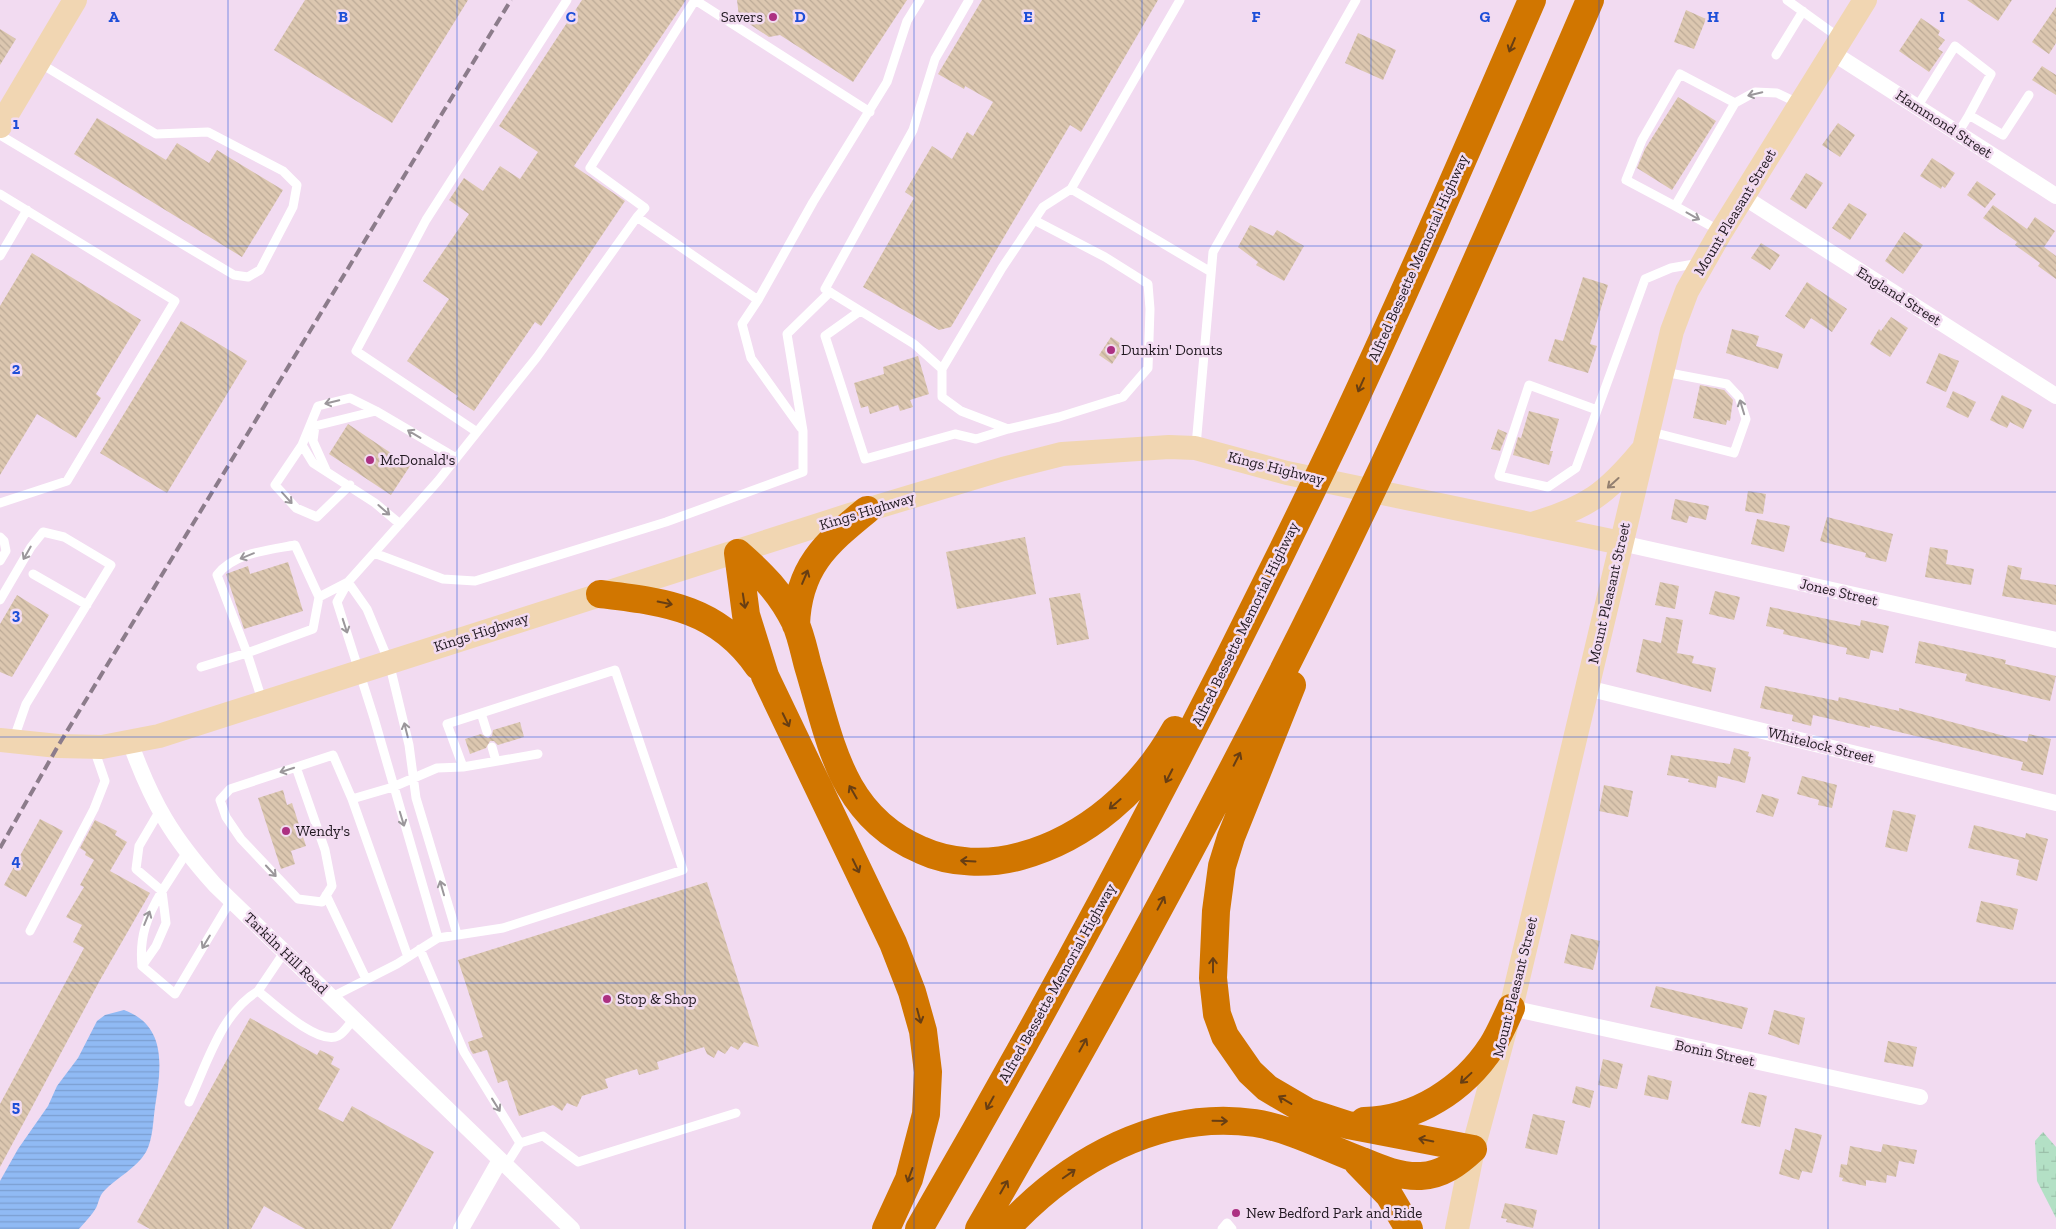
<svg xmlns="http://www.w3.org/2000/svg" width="2056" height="1229" viewBox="0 0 2056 1229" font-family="'Zilla Slab',serif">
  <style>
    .wetland { fill: url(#wetland-marsh) }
    .water { fill: url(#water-rules) }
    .building { fill: url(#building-back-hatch) }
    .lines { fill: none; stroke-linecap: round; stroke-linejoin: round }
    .service { stroke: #fff; stroke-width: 9 }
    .minor { stroke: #fff; stroke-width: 16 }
    .secondary { stroke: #f1d6b2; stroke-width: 24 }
    .motorway { stroke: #d17600; stroke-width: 28 }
    .rail { stroke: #8c7c8b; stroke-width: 4; stroke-dasharray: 10 5; stroke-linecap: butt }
    .oneway { stroke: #673e13 }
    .oneway2 { stroke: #9b979b }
    .oneway3 { stroke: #938070 }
    .grid { fill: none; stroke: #1d4ed8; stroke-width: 1; stroke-opacity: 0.55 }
    .poi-dot { fill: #ac3082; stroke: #f2dbf1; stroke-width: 2 }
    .labels { text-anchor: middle; stroke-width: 5; stroke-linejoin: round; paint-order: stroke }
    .poi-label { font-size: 15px; fill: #201820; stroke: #f2dbf1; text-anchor: start }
    .street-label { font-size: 15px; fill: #201820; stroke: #f2dbf1 }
    .grid-label { font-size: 16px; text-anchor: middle; font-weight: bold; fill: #1d4ed8; stroke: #f2dbf1; stroke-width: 5; stroke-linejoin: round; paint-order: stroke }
  </style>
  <defs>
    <pattern id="wetland-marsh" width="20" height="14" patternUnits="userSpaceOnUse" patternTransform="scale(1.25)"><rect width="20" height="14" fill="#b3e0c5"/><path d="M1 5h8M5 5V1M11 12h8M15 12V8" fill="none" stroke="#9abfa9"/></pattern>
    <pattern id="water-rules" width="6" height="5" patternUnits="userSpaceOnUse" patternTransform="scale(1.25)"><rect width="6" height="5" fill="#90baf4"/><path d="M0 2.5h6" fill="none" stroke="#7c9fd1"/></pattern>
    <pattern id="building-back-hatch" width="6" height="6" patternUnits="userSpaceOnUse" patternTransform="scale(1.25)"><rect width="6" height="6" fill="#dcc7b0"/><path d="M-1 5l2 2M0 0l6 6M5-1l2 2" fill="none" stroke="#bcaa97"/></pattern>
  </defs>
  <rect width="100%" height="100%" fill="#f2dbf1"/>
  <path class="wetland" d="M2043,1132l13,15v71l-19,-37 -2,-40z"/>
  <path class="water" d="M124,1010c44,16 37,59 31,97 -2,14 -2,32 -9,45 -10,17 -29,25 -42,39 -5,5 -5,11 -8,17 -4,7 -11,14 -17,21h-79v-48l18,-32 30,-43 9,-20 21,-28 19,-37 8,-6z"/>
  <path class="building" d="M305,0h163l-76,123 -118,-73z
    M582,0h104l-112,166 51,35 -84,125 -6,-4 -61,89 -18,-12 2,-3 -51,-35 42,-62 -26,-18 46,-67 -20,-14 15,-22 19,13 17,-25 20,13 18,-27 -39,-26z
    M737,0h170l-54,82 -73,-47 -11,2 -30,-20z
    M982,0h176l-77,132 -11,-7 -119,202 -12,3 -76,-43 51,-89 -9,-6 27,-46 20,13 15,-27 6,4 20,-34 -28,-16 -1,3 -26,-15z
    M1967,0h45l-14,21z
    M2056,7v36l-7,11 -17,-12z
    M1686,10l20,9 -12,30 -20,-7z
    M1921,18l19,13 -2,4 7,5 -7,9 5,3 -14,20 -30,-21z
    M0,29l16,10 -16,26z
    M1358,33l38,17 -13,30 -38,-17z
    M2042,66l14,9v20l-24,-15z
    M1678,97l38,24 -44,69 -35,-22 8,-19z
    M97,118l69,42 11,-17 32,20 8,-13 66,40 -41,67 -168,-103z
    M1838,123l17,12 -15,22 -18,-12z
    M1932,158l23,15 -10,15 -3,-2 -1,3 -21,-13z
    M1806,173l17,10 -17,26 -16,-10z
    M1977,181l19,13 -11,14 -18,-13z
    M1849,203l18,11 -17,26 -18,-12z
    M1993,205l34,24 8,-12 20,14 -11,16 12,9v23l-18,-13 2,-3 -25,-18 2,-3 -34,-24z
    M1250,225l23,11 4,-6 27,16 -20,35 -28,-16 2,-3 -20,-15z
    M1904,232l19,13 -20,29 -18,-13z
    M1761,243l19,12 -10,15 -19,-12z
    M32,253l109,67 -45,74 5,4 -25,40 -39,-24 -37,61v-169z
    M1583,277l25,8 -18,59 7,2 -9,27 -40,-12 7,-22 8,2z
    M1807,282l40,27 -15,23 -21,-14 -7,11 -19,-13z
    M1891,317l17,11 -18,29 -20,-13 9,-15 2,2z
    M181,321l66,40 -80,132 -67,-40z
    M1732,329l27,7 -3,10 27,8 -5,15 -52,-16z
    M1111,337l13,9 -12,18 -13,-9z
    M1939,353l20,8 -13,31 -20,-9z
    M918,356l11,38 -19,6 3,7 -13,4 -2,-6 -28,9 -2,-8 -7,2 -7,-25 30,-9 -1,-7z
    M1700,385l24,5 9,10 -3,21 -3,-1 -1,5 -33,-7z
    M1953,391l23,11 -8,16 -22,-11z
    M2002,395l30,15 -9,19 -13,-7 -3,6 -17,-8z
    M1529,411l30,8 -9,32h3l-4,14 -36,-10 5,-18 3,1z
    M348,424l62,42 -19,29 -62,-41z
    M1498,429l9,4 -7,18 -9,-2z
    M1748,491l18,3 -3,20 -18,-3z
    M1675,499l34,7 -3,14 -17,-4 -2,7 -16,-4z
    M1827,517l66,17 -7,28 -21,-5 1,-4 -46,-12z
    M1757,519l33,7 -6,26 -33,-8z
    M1025,537l11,57 -79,15 -11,-57z
    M1930,547l18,3 -2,14 28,5 -3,16 -46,-8z
    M288,562l15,49 -59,18 -18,-55 22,-8 2,8z
    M2008,565l14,3 -2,11 36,6v20l-54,-9z
    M1660,582l19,4 -4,23 -20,-4z
    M1715,591l25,6 -6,23 -25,-6z
    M1080,593l9,46 -32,6 -8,-47z
    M17,595l32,20 -37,62 -12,-5v-48z
    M1770,607l90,19 1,-6 28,6 -6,27 -12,-3 -2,9 -23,-5 1,-6 -64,-14 1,-4 -18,-4z
    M1666,617l17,3 -6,33 17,3 -2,7 24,5 -5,24 -75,-20 7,-33 18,4z
    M1919,641l87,19 -1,4 51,12 -6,25 -85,-20 2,-7 -52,-11z
    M1765,686l73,15 1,-4 60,14v-3l128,34 2,-8 22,5 -8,36 -22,-5 2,-8 -153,-37v3l-57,-13 -2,11 -19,-5 1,-6 -33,-7z
    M520,722l4,15 -26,8 -4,-4h-4l-4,7 -16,6 -5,-15 16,-5 7,4 4,-2 1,-6z
    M1734,748l15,4 -1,4 3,1 -6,26 -27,-7 -2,12 -28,-6 1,-3 -22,-4 4,-20 59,9z
    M1802,776l35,9 -5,23 -14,-3 1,-5 -22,-6z
    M1604,785l29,6 -5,26 -29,-6z
    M283,790l4,15 5,-2 14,43 -15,5 4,13 -14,5 -23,-71z
    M1762,794l17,5 -6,18 -17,-5z
    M1893,810l23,5 -9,37 -22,-5z
    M40,819l23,12 -37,66 -22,-12z
    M95,820l22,11 -2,4 12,7 -17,29 40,22 -50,87 -100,187v-63l84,-156 -11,-6 9,-17 -16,-8 18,-30 -4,-2 14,-25 -9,-5 1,-3 -6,-4z
    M1974,825l51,13 1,-5 22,6 -11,42 -21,-6 3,-15 -51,-12z
    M707,882l52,165 -15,-5 -6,8 -7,-4 -6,8 -7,-4 -4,8 -7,-4 -3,-7 -47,15 2,7 -20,6 -2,-6 -32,10 3,9 -26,8 -5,11 -10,-4 -5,8 -9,-6 -34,11 -12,-36 -9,3 -11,-33 -14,4 -2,-3 -3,-9 15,-5 -25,-77z
    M1981,901l37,8 -5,21 -37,-8z
    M1571,934l29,7 -7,29 -29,-7z
    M1656,986l92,22 -6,21 -92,-22z
    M1774,1010l31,8 -6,27 -31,-11z
    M250,1018l67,37 3,-5 14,7 -3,7 9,5 -22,40 25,13 9,-16 82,46 -43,77h-86l-41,-23 -13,23h-101l-13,-7z
    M1888,1041l29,6 -4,20 -29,-5z
    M1603,1059l20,5 -6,25 -19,-4z
    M1648,1075l24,6 -4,19 -24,-5z
    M1576,1086l18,5 -4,17 -18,-5z
    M1749,1092l18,4 -7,31 -19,-4z
    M1533,1114l32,7 -8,34 -32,-7z
    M1795,1128l27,7 -10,38 -10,-2 -3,9 -20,-6 6,-25 5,2z
    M1883,1144l34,6 -3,14 -15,-3 -3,16 -9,-2 -1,8 -20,-3v6l-24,-5 1,-3 -4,-1 2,-13 6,1 3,-19 31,6z
    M1505,1203l32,7 -4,18 -27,-6 1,-3 -6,-1z"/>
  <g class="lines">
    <path class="service" d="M1787,0l54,39
      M1776,55l27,-44
      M1917,107l38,-61 36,28 -22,41
      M1958,133l11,-18 34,20 26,-40
      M0,135l234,140 14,2 12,-7 33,-63 4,-22 -14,-14 -75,-39 -52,2 -118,-72
      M1071,189l140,83
      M0,194l175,107 -108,180 -67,22
      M1675,206l-49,-26 16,-40 38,-66 55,29
      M637,217l8,-9 -55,-40 105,-168 175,112
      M1034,220l71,37 43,27 2,25 -2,59 -25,29 -64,20 -51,12 -47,-18 -19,-14v-28l60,-101 41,-61 28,-18 109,-189
      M1720,231l-45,-25 60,-103 20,-11 22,1 21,10
      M0,256l27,-46
      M758,300l55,-98 74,-120 20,-61 13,-21
      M860,311l-35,25 40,123 90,-25 21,5 32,-10
      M942,369l-28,-25 -89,-55 88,-159 22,-71 34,-59
      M1597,410l-68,-25 -30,91 49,11 28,-19 69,-189 26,-11 29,-5
      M376,411l-26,-13 -32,8 -16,39 11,18 62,40 25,21
      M1648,431l86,22 12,-34 -7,-22 -12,-13 -63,-12
      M477,432l-121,-81 70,-131 141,-220
      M302,445l-27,40 21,23 21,9 33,-32
      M1196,446l17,-194 143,-252
      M326,470l-13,-29 2,-15 61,-15 80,47
      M0,537l4,4 2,10 -6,10
      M374,553l64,-72 99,-124 100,-140 121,83 -16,24 9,34 50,70
      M33,574l54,31
      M348,582l19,27 22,53 20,83 7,53 41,136
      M319,597l-24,-52c-26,5 -62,8 -78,30l30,78 66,-24 6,-32 29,-15
      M0,600l31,-53 12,-15 21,5 47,28 -85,139 -13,37
      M201,667l46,-14 16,50
      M481,713l6,19
      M492,747l4,14
      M296,767l29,83 7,36 -10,16 -24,-3 -57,-60 -15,-22 -6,-17 10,-11 103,-34 19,44
      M463,767l75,-13
      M187,852l-25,39 4,32 -10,23 -14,20 33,28 56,-94
      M326,895l40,84
      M30,931l64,-122 11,-28 -11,-32
      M438,938l-64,-220 -37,-116 11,-20 26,-29 69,26 32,2 191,-59 137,-50v-41l-16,-97 43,-42
      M420,949l44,103 56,91
      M285,951l-27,40c15,12 60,55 80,45 6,-3 11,-12 16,-17
      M142,966c-3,-29 5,-50 20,-75l-26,-22 3,-23 20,-34
      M332,997l65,-33 41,-26 65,-10 180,-58 -68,-200 -168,54 16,43 -26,1 -44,19 -41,12 56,158
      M189,1102c18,-38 32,-89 69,-111
      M506,1165l14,-22 23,-7 35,26 158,-49
      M1222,1229l5,-6 5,6"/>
    <path class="minor" d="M1833,53l223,143
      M1742,196l314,200
      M1621,543l435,97
      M1587,688l469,115
      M130,742c22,61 42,95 85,143l357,344
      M1511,1008l409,89
      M461,1229l39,-69"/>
    <path class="secondary" d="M0,126l75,-126
      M1535,523c52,-15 72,-30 106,-71
      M0,740l58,6 44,1 57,-11 691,-221 153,-46 59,-15 107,-7 26,1 92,25 334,70
      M1457,1229l16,-80 38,-141 161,-677 15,-40 32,-56 146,-235"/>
    <path class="motorway" d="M738,553c24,21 43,40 57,69 6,13 9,29 13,44 23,76 32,149 113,184 30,14 68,15 100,6 66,-18 121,-67 154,-126
      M738,553l8,62 19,61 128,267 19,49 11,39 5,41 -2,42 -17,65 -23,50
      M600,594c64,8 117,13 158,72
      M796,625c2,-57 29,-81 71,-115
      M1292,685l-61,152 -9,29 -6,45 -3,67 4,36 8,22 25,36 17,16 41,24 40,13 125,24
      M1364,1121c52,-1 100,-32 128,-75 7,-11 13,-25 19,-38
      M1358,1163l31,32 20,34
      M919,1229c149,-257 288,-519 416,-787 69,-146 133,-294 197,-442
      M979,1229c144,-248 281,-502 404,-762 72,-154 140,-311 207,-467
      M1006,1229c62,-68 155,-120 249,-106 37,6 72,25 107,38 19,8 38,16 59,15 21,-1 37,-13 52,-27"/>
    <path class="rail" d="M0,848l58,-102 453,-746"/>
  </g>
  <defs><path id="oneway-shaft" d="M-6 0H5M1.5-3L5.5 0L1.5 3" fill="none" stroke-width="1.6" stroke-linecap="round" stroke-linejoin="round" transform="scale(1.25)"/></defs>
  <g class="oneway">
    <use href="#oneway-shaft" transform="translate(1512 45) rotate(113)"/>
    <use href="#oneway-shaft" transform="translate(1361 385) rotate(114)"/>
    <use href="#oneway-shaft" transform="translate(805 577) rotate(-67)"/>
    <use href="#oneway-shaft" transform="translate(744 601) rotate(81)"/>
    <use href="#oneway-shaft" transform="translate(665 603) rotate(11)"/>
    <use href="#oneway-shaft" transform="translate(786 720) rotate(64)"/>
    <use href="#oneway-shaft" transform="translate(1237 759) rotate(-63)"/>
    <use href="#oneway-shaft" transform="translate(1169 776) rotate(117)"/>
    <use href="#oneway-shaft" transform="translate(853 792) rotate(-120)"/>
    <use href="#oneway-shaft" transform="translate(1115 804) rotate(139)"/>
    <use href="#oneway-shaft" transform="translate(968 861) rotate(-177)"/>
    <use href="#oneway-shaft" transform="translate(856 866) rotate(64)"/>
    <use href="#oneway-shaft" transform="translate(1161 903) rotate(-62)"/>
    <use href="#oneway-shaft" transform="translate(1213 965) rotate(-90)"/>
    <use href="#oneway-shaft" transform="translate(919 1016) rotate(75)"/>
    <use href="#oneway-shaft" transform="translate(1083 1045) rotate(-61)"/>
    <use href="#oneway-shaft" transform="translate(1466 1078) rotate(137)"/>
    <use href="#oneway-shaft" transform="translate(1285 1100) rotate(-149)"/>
    <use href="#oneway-shaft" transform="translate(990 1103) rotate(119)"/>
    <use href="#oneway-shaft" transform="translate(1220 1121) rotate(1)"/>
    <use href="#oneway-shaft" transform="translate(1426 1140) rotate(-169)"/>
    <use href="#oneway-shaft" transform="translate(1069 1174) rotate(-35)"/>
    <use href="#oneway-shaft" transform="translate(910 1175) rotate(110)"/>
    <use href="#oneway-shaft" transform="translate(1004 1187) rotate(-60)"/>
  </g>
  <g class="oneway2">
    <use href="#oneway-shaft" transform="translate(1755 94) rotate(167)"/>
    <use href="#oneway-shaft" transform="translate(1693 216) rotate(29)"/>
    <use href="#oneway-shaft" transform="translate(332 402) rotate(166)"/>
    <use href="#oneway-shaft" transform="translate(1742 407) rotate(-107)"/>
    <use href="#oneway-shaft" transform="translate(414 434) rotate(-149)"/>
    <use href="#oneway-shaft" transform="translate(287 498) rotate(48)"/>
    <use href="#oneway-shaft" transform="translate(384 510) rotate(41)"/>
    <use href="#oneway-shaft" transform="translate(27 553) rotate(120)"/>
    <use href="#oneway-shaft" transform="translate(247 556) rotate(158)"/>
    <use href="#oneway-shaft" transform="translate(345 626) rotate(72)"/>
    <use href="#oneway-shaft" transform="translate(406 730) rotate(-104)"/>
    <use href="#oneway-shaft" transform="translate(287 770) rotate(162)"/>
    <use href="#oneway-shaft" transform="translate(402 819) rotate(73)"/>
    <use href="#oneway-shaft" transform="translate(271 871) rotate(47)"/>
    <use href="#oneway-shaft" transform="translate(442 888) rotate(-106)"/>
    <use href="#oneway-shaft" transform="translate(147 918) rotate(-68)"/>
    <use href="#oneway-shaft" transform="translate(206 942) rotate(121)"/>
    <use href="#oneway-shaft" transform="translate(496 1105) rotate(58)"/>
  </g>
  <use class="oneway3" href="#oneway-shaft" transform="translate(1613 483) rotate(138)"/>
  <path class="grid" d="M228,0v1229M457,0v1229M685,0v1229M914,0v1229M1142,0v1229M1371,0v1229M1599,0v1229M1828,0v1229M0,246h2056M0,492h2056M0,737h2056M0,983h2056"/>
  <g class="poi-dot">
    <circle cx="773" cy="17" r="5"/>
    <circle cx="1111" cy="350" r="5"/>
    <circle cx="370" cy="460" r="5"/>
    <circle cx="286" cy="831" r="5"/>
    <circle cx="607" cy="999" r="5"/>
    <circle cx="1236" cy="1213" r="5"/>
  </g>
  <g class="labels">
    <g class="poi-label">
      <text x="763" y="22" text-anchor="end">Savers</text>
      <text x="1121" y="355">Dunkin' Donuts</text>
      <text x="380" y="465">McDonald's</text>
      <text x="296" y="836">Wendy's</text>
      <text x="617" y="1004">Stop &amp; Shop</text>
      <text x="1246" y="1218">New Bedford Park and Ride</text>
    </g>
    <g class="street-label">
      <text transform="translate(1944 124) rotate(33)" y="5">Hammond Street</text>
      <text transform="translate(1735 212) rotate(-59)" y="5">Mount Pleasant Street</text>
      <text transform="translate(1418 258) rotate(-66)" y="5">Alfred Bessette Memorial Highway</text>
      <text transform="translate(1899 296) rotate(32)" y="5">England Street</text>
      <text transform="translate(1276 468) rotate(14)" y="5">Kings Highway</text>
      <text transform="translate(867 511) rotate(-17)" y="5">Kings Highway</text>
      <text transform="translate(1839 592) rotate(13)" y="5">Jones Street</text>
      <text transform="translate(1609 593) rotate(-77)" y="5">Mount Pleasant Street</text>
      <text transform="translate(1245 624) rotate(-64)" y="5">Alfred Bessette Memorial Highway</text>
      <text transform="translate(481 632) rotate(-18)" y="5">Kings Highway</text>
      <text transform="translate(1821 745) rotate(14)" y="5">Whitelock Street</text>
      <text transform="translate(286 953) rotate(44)" y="5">Tarkiln Hill Road</text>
      <text transform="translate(1057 983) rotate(-61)" y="5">Alfred Bessette Memorial Highway</text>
      <text transform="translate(1515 987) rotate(-76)" y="5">Mount Pleasant Street</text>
      <text transform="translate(1715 1053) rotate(12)" y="5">Bonin Street</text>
    </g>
  </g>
  <g class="grid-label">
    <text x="114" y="22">A</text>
    <text x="343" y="22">B</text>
    <text x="571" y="22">C</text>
    <text x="800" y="22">D</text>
    <text x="1028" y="22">E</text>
    <text x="1256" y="22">F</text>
    <text x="1485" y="22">G</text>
    <text x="1713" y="22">H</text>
    <text x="1942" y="22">I</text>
    <text x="16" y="129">1</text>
    <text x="16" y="374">2</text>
    <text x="16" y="620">3</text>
    <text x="16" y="866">4</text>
    <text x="16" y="1112">5</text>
  </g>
</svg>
